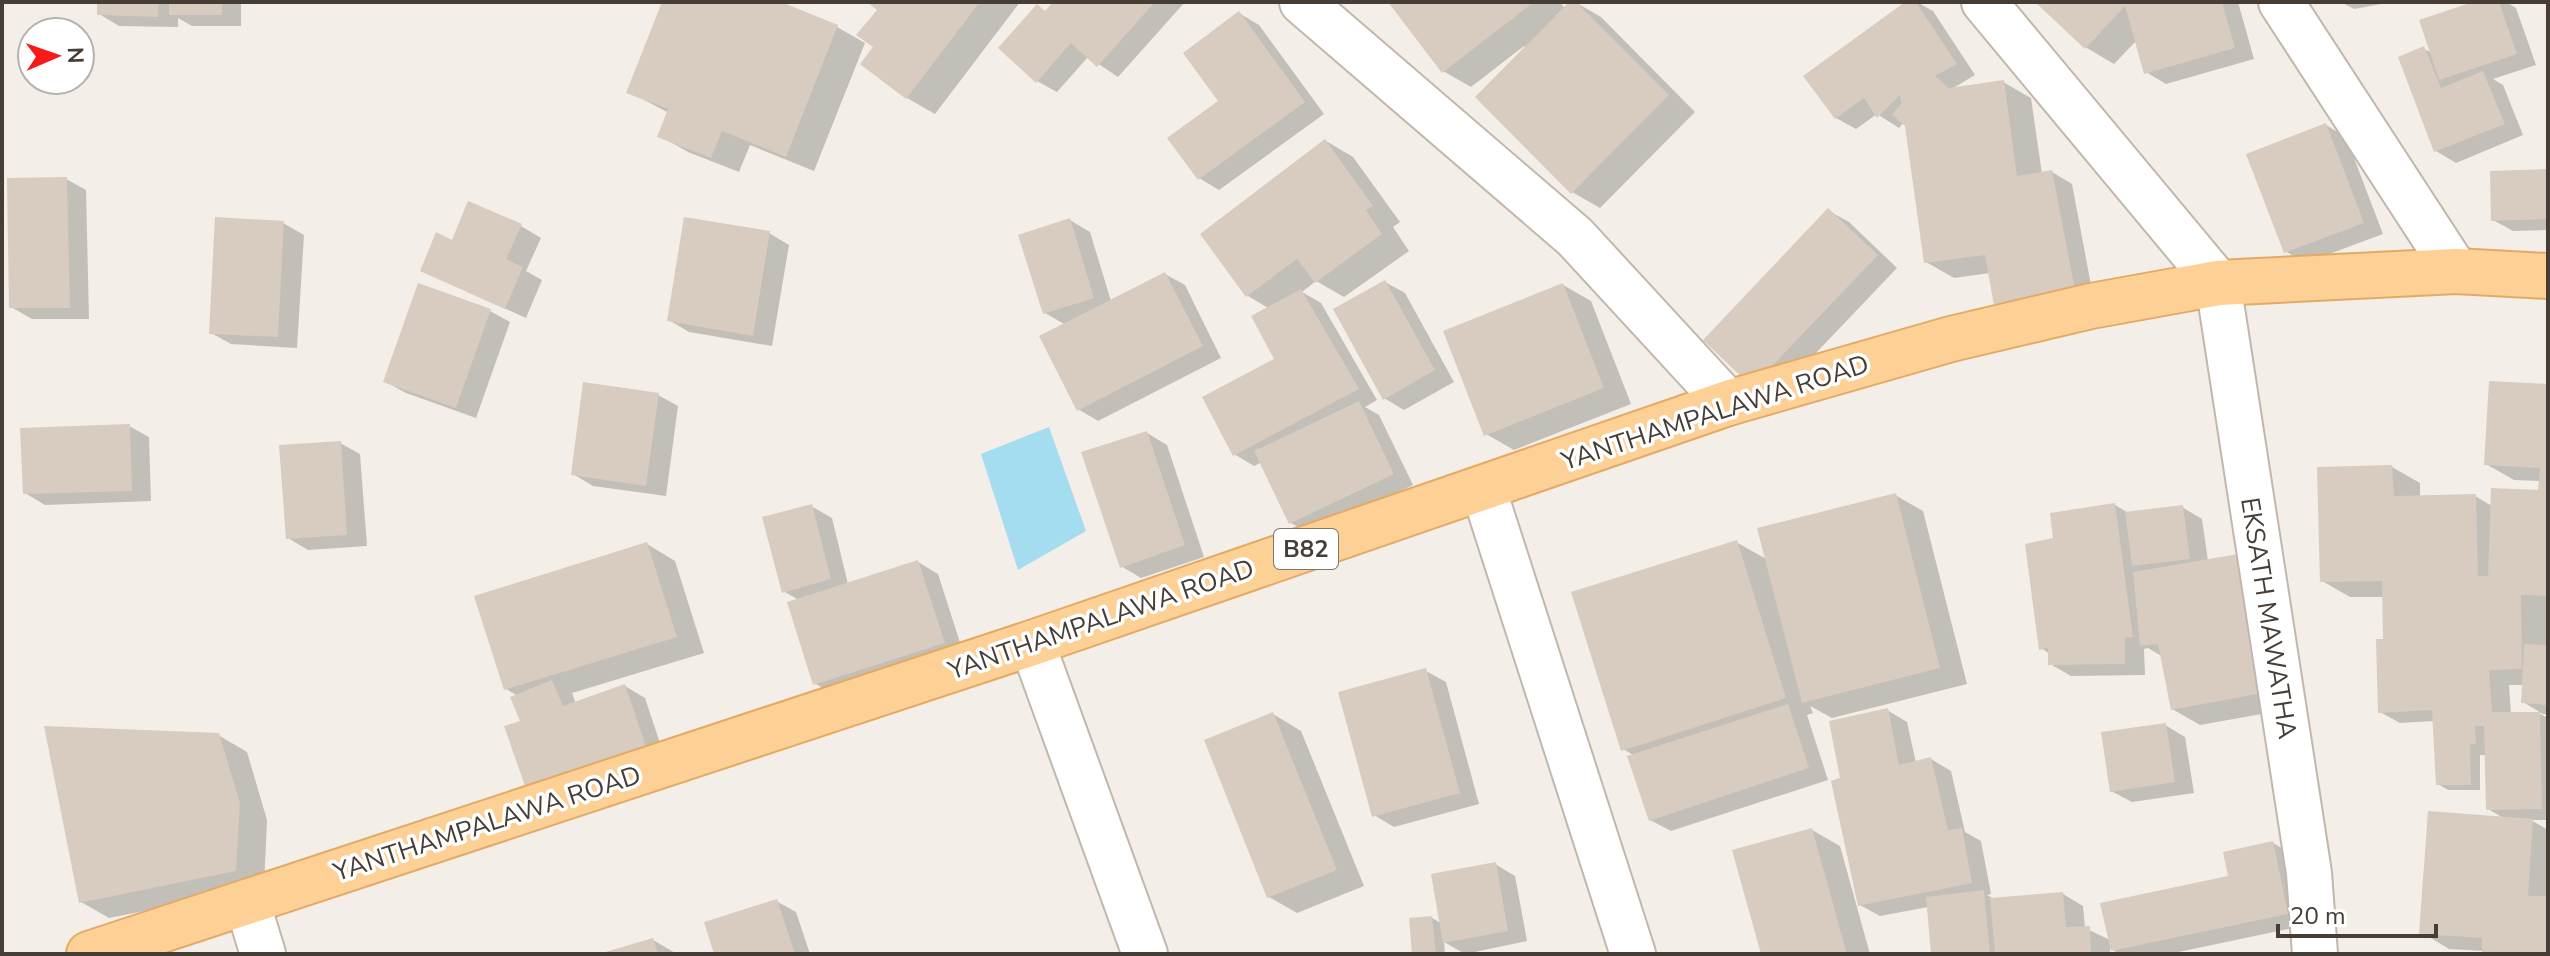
<svg xmlns="http://www.w3.org/2000/svg" width="2550" height="956" viewBox="0 0 2550 956" font-family="'Nunito Sans',sans-serif">
  <style>
    .water { fill: #a4dcf0 }
    .shadow { fill: #0003; fill-rule: evenodd }
    .building { fill: #d8cbbf }
    .lines { fill: none; stroke-linecap: round; stroke-linejoin: round }
    .minor-casing { stroke: #c2b7ad; stroke-width: 48 }
    .primary-casing { stroke: #e3aa66; stroke-width: 48 }
    .minor { stroke: #fff; stroke-width: 44 }
    .primary { stroke: #fdd096; stroke-width: 44 }
    .labels { text-anchor: middle; stroke-width: 7; stroke-linejoin: round; paint-order: stroke }
    .shield { fill: #fff; stroke: #7e7772; stroke-width: 2 }
    .shield-label { font-size: 24px; font-weight: bold; fill: #463d36 }
    .street-label { font-size: 26px; fill: #463d36; stroke: #fff }
  </style>
  <rect width="100%" height="100%" fill="#f3eee7"/>
  <path class="water" d="M1049,427l37,104 -68,39 -37,-116z"/>
  <path class="shadow" d="M99,2h142v24h-49l-14,-8v9l-59,-1 -20,-12z
    M664,2h111l62,25 28,16 -51,128 -64,-26 -11,27 -51,-20 -28,-16 9,-23 -40,-21z
    M870,2h150l-85,112 -28,-16 -32,-51 4,-38z
    M1056,2h129l-67,75 -30,-20 -31,35 -20,-11 10,-69z
    M1391,2h169l5,7 10,-7 26,15 94,95 -95,96 -28,-16 -48,-146 -53,41 -28,-16z
    M1909,2h8l16,9 42,64 -25,15 53,-8 28,16 11,76 10,-2 20,12 22,117 -78,15 -20,-12 -6,-31 -36,5 -28,-16 -20,-137 -2,-3 -5,6 -22,-14 -21,15 -20,-11z
    M2038,2h200l16,57 -88,25 -20,-12 -9,-32 -23,24 -27,-16z
    M2341,2h51l-38,7z
    M2479,2h27l10,6 20,57 -43,14 10,6 20,50 -67,28 -20,-12 -12,-102 8,4z
    M1239,13l20,12 65,89 -105,76 -20,-12z
    M2326,125l20,12 37,97 -78,29 -20,-12z
    M1326,141l27,16 47,65 -7,5 16,24 -65,46 -28,-16 -14,11 19,11 56,97 -12,7 14,8 34,70 -102,49 -20,-11 -29,-61 -8,4 -20,-12 42,-94 -6,-51 -22,-13 -45,-62z
    M2548,171v59l-35,1 -20,-11z
    M66,179l20,11 3,129h-57l-21,-12z
    M1829,211l20,11 48,46 -123,129 -20,-12z
    M1070,220l20,12 21,69 54,-27 20,11 36,73 -123,63 -20,-12 -12,-84 -21,-12z
    M283,223l21,12 -7,113 -66,-4 -20,-11z
    M521,226l20,12 -15,33 16,9 -16,38 -103,-47 30,-29z
    M769,233l20,12 -17,101 -83,-14 -20,-12z
    M1385,282l20,11 49,89 -50,28 -20,-12z
    M1563,285l28,16 40,103 -117,46 -28,-16z
    M490,311l20,11 -34,96 -70,-25 -20,-11z
    M2548,386v328h-8l8,4v102h-17l17,10v124h-64v-3l-35,-2 -28,-17 84,-113 -17,-10 -1,-54h-7v35h-32l-10,-6 -4,-63 -34,2 -20,-11 5,-115h-35l-28,-16 70,-114 28,16v15l55,-2 17,10 48,-14 1,-11 -27,-1 -28,-16zM2509,685h15l-1,17 20,12h-32z
    M658,395l20,11 -12,90 -73,-10 -20,-12z
    M129,426l20,11 2,64 -106,4 -20,-12z
    M1147,433l20,12 37,112 -63,21 -20,-12z
    M340,443l20,11 7,92 -59,4 -20,-12z
    M1895,495l28,16 44,173 -135,34 -22,-12 3,7 -6,2 21,65 -157,51 -21,-11 -15,-64 -12,-7 113,-207 32,18z
    M2115,505l15,9 52,-7 20,12 6,42 82,148 -90,16 -28,-16 -9,-52 -15,-9 -4,1 1,26 -74,1 -21,-12v-10l-9,-6 15,-109z
    M811,506l21,12 16,66 70,-22 20,12 26,81 -129,40 -21,-12 -15,-83 -16,-9z
    M647,544l28,17 29,92 -132,40 4,11 49,-18 20,12 25,75 -148,-51 -4,-26 -12,-7z
    M1426,671l20,11 33,122 -85,23 -20,-12z
    M1887,710l20,12 9,41 15,-4 20,12 14,61 16,9 10,53 -4,1 9,5 67,-6 20,12 2,22 25,12 120,-63 43,-34 20,12 14,70 -138,29h-50l-9,-6v6h-177l-5,-47 -48,9 -22,-12 -15,-124z
    M1273,714l28,17 63,155 -67,27 -28,-16z
    M2165,725l20,12 9,56 -62,9 -21,-11z
    M218,735l29,17 20,68 -3,67 -155,31 -28,-16z
    M1812,830l28,16 30,108h-107z
    M1495,864l20,12 12,65 -62,13 -21,-12 1,12h-31l18,-36 9,5z
    M776,901l20,11 14,42h-94z
    M653,940l24,14h-71z"/>
  <path class="building" d="M97,2h62l-1,15 -61,-2z
    M169,2h53v13h-53z
    M662,2h119l57,23 -52,132 -64,-26 -11,27 -54,-21 11,-28 -42,-16z
    M867,2h113l-74,97 -46,-35 13,-17 -17,-12 21,-25z
    M1053,2h102l-58,65 -26,-24 -35,40 -38,-35 39,-44 8,7z
    M1388,2h146l-92,71z
    M1569,2h7l93,93 -98,99 -96,-97z
    M1905,2h11l41,62 -22,12 14,12 55,-8 13,96 35,-6 23,120 -81,15 -9,-50 -61,8 -19,-137 -13,-11 9,-11 -1,-9 -23,23 -13,-20 -29,21 -32,-43z
    M2035,2h187l13,46 -91,26 -19,-68 -40,43z
    M2473,2h26l18,52 -78,26 -20,-60z
    M1239,11l66,91 -107,78 -31,-42 51,-37 -35,-48z
    M2424,46l17,42 42,-17 22,53 -71,28 -36,-95z
    M2326,123l38,100 -80,30 -38,-99z
    M1325,139l48,67 -7,4 16,24 -67,49 -18,-24 -51,38 -46,-63z
    M2548,169v50l-57,2 -1,-50z
    M67,177l3,131h-61l-2,-130z
    M468,201l54,23 -16,35 17,8 -18,42 -85,-38 16,-39 16,8z
    M1828,208l50,47 -126,132 -49,-47z
    M215,217l69,4 -6,116 -69,-3z
    M684,217l86,14 -17,105 -86,-15z
    M1070,218l24,80 -51,16 -25,-79z
    M1165,272l38,74 -126,65 -38,-75z
    M1385,280l50,90 -52,30 -50,-91z
    M418,283l73,26 -35,99 -73,-26z
    M1563,283l41,105 -120,48 -41,-105z
    M1301,289l58,100 -126,67 -31,-59 72,-38 -23,-43z
    M2489,381l59,3v212l-27,-1 1,74 -33,1 3,42h48l2,97 -56,1 -2,-84h-9l1,18h-6l1,41h-35l-4,-75 -54,3 -2,-74h7l-1,-58 -62,1 -3,-115 75,-2 2,31 82,-2 2,82h10l3,-88 47,2 2,-22 -56,-3z
    M583,382l76,11 -13,93 -75,-11z
    M1359,401l35,73 -105,50 -35,-73z
    M130,424l2,67 -109,3 -3,-66z
    M1147,431l38,114 -65,23 -39,-116z
    M341,441l6,94 -61,4 -7,-94z
    M1896,493l44,175 -138,35 -45,-175z
    M2115,503l18,134 -8,1v26l-77,1v-17l-9,2 -14,-106 28,-6 -3,-25z
    M812,504l19,75 -49,14 -20,-76z
    M2183,505l7,54 -58,7 -7,-54z
    M1737,540l49,158 -165,53 -50,-159z
    M647,542l30,95 -173,53 -30,-94z
    M2238,554l25,139 -92,17 -13,-66 -18,2 -7,-74z
    M918,560l27,83 -132,42 -26,-83z
    M2524,644l24,1v60l-27,-2z
    M1426,668l34,125 -88,24 -34,-125z
    M552,680l11,26 62,-22 26,78 -120,41 -27,-77 16,-5 -10,-24z
    M1788,704l21,64 -160,53 -22,-65z
    M1888,708l11,57 32,-8 17,73 14,-2 10,55 -114,23 -27,-125 9,-3 -11,-57z
    M1273,712l64,158 -70,28 -63,-158z
    M2166,723l9,59 -65,10 -9,-60z
    M44,726l175,7 21,70 -4,68 -157,32z
    M2428,811l105,8 -5,77h20v58h-66v-16l-63,-4z
    M1812,828l35,126h-86l-29,-104z
    M2273,841l15,73 -177,37 -11,-48 128,-27 -5,-24z
    M1496,862l12,69 -65,12 -12,-69z
    M1984,890l6,64h-59l-5,-57z
    M2063,892l3,35 24,-1 1,28h-96l-5,-56z
    M777,899l18,55h-81l-10,-32z
    M1432,916l4,38h-24l-3,-36z
    M653,938l5,16h-56v-1z"/>
  <g class="lines">
    <g class="minor-casing">
      <path id="minor" d="M1302,2l273,235 153,166
        M1984,2l234,281 91,590 6,81
        M2281,2l175,269
        M1483,488l150,466
        M1032,643l113,311
        M247,902l16,52"/>
    </g>
    <g class="primary-casing">
      <path id="primary" d="M89,954l943,-311 696,-240 223,-64 140,-33 127,-23 238,-12 92,5"/>
    </g>
    <use href="#minor" class="minor"/>
    <use href="#primary" class="primary"/>
  </g>
  <g class="labels">
    <rect class="shield" x="1274" y="529" width="64" height="40" rx="6"/>
    <g class="shield-label">
      <text x="1306" y="557">B82</text>
    </g>
    <g class="street-label">
      <text transform="translate(1715 412) rotate(-18)" y="9">YANTHAMPALAWA ROAD</text>
      <text transform="translate(2269 618) rotate(81)" y="9">EKSATH MAWATHA</text>
      <text transform="translate(1101 619) rotate(-19)" y="9">YANTHAMPALAWA ROAD</text>
      <text transform="translate(487 823) rotate(-18)" y="9">YANTHAMPALAWA ROAD</text>
    </g>
  </g>
  <rect width="2550" height="956" fill="none" stroke="#463d36" stroke-width="8"/>
  <g transform="translate(56 56) rotate(88)"><circle r="38" fill="#ffffff" stroke="#b5b1af" stroke-width="2"/>
  <path d="M0-6L14 30L0 20L-14 30Z" fill="#f81919"/>
  <text y="-12" font-size="22" font-weight="bold" text-anchor="middle" fill="#463d36">N</text>
  </g>
  <path d="M2278 924v12h158v-12" fill="none" stroke="#463d36" stroke-width="4"/>
  <text x="2290" y="924" font-size="24" fill="#463d36" stroke="#ffffff" stroke-width="6" paint-order="stroke">20 m</text>
</svg>
